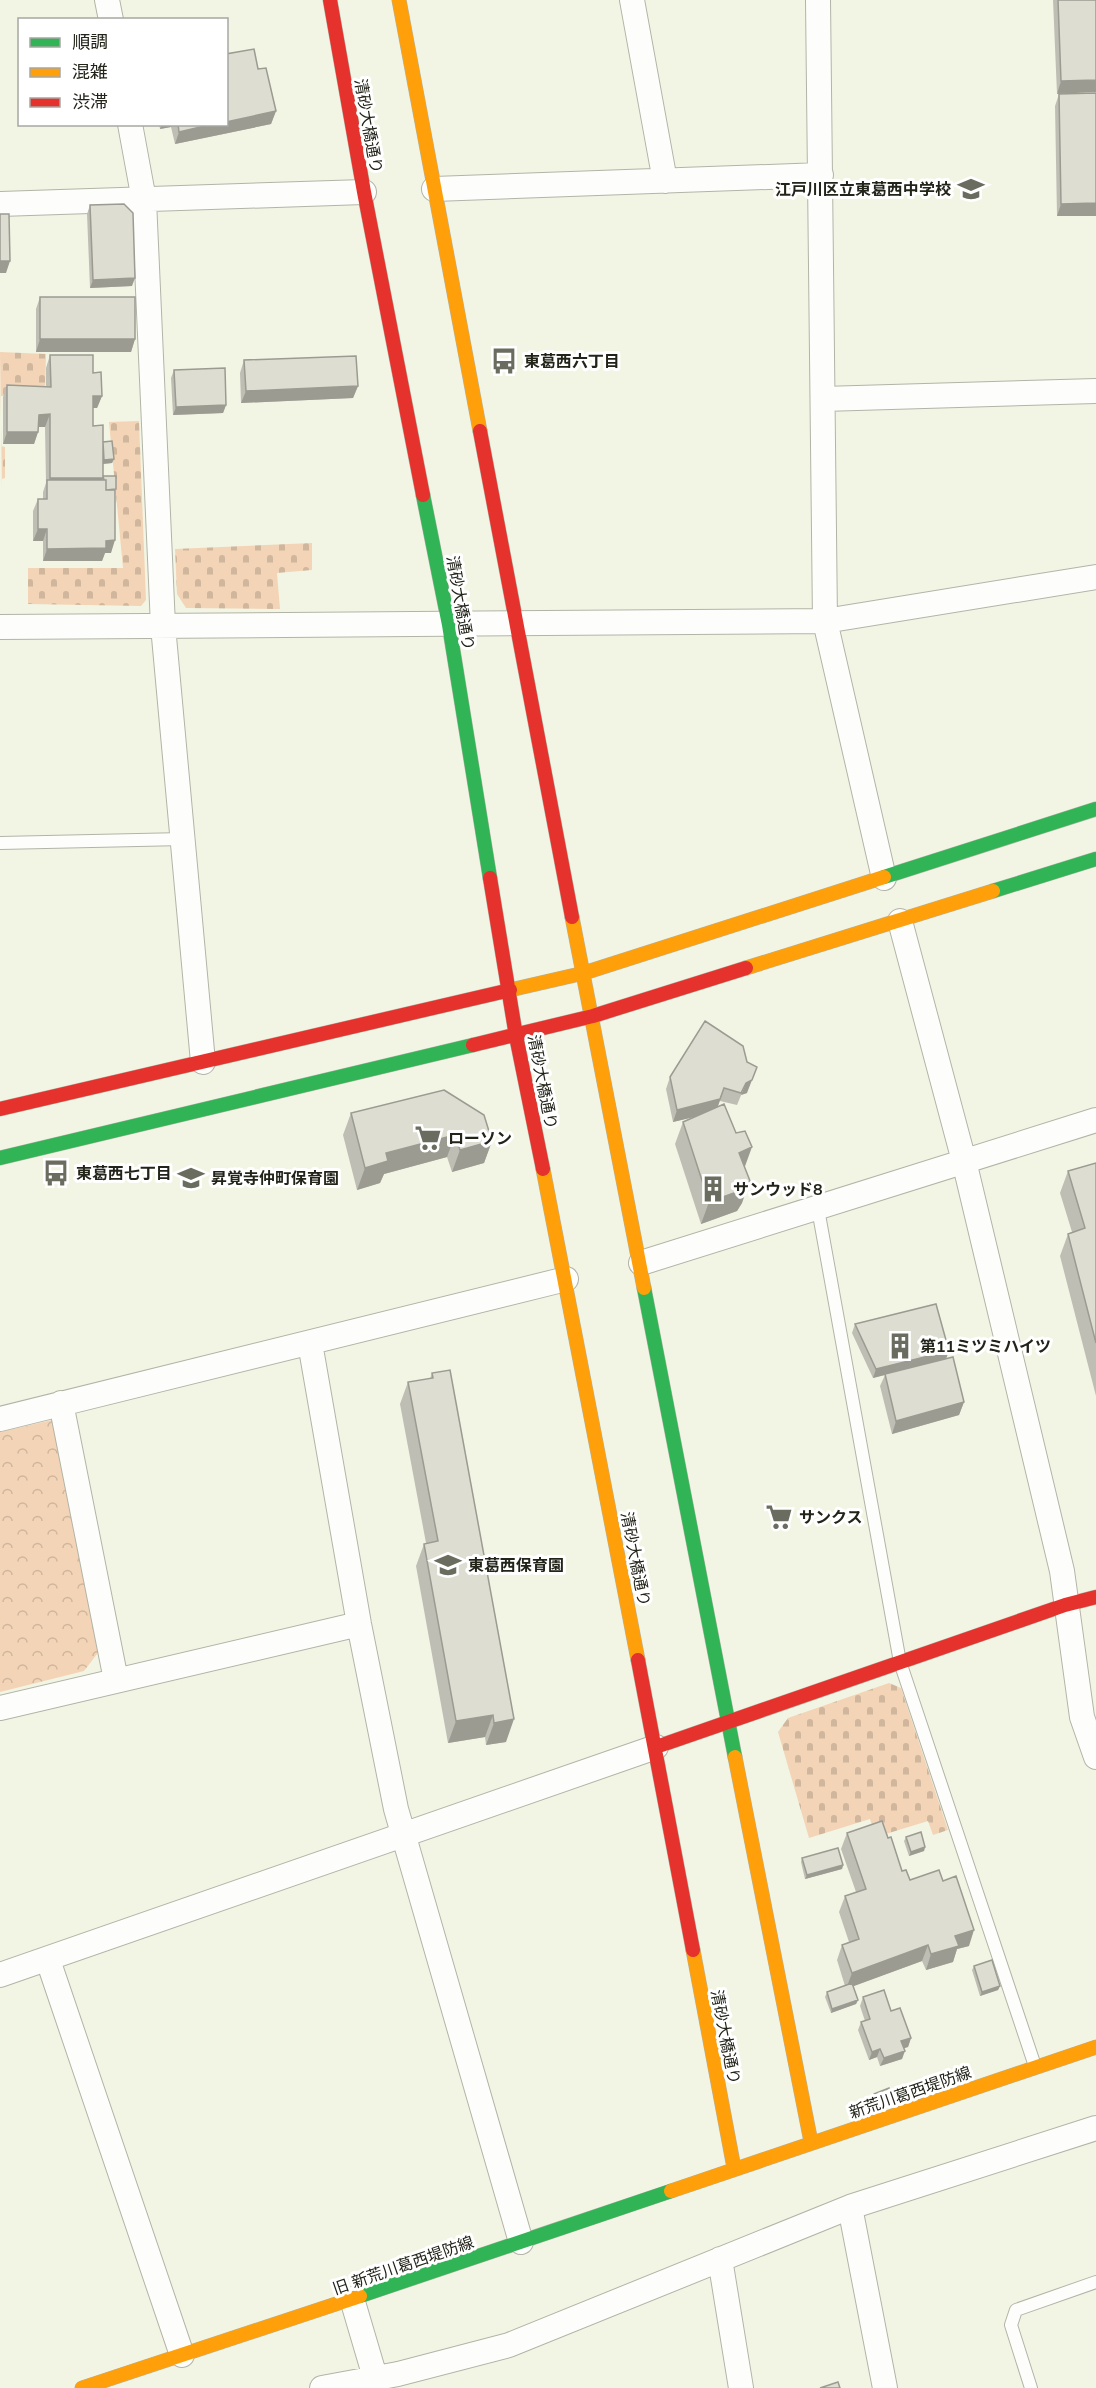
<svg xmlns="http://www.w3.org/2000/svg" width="1096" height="2388" viewBox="0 0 1096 2388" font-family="'Nunito Sans','Noto Sans JP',sans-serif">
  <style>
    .forest { fill: url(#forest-crowns) }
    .cemetery { fill: url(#cemetery-stones) }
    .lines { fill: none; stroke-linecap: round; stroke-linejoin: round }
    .lane-casing { stroke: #b2b4a7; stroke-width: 14 }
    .street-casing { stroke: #b2b4a7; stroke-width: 26 }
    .fast-casing { stroke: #b2b4a7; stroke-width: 15 }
    .slow-casing { stroke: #b2b4a7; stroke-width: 15 }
    .jam-casing { stroke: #b2b4a7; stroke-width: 15 }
    .lane { stroke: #fdfefb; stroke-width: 12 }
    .street { stroke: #fdfefb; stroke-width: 24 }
    .fast { stroke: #30b455; stroke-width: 14 }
    .slow { stroke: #ff9f0a; stroke-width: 14 }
    .jam { stroke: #e5322d; stroke-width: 14 }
    .wall { fill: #bfbeb4 }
    .shaded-wall { fill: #9b9b92 }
    .building { fill: #deddd1; stroke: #9b9b92; stroke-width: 1.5 }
    .labels { text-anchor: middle; stroke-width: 6; stroke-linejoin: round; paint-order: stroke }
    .street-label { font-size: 16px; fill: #222319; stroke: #fff }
    .poi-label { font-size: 16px; font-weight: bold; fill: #222319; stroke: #fff; text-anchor: start }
  </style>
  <defs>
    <pattern id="forest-crowns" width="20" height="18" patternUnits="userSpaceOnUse" patternTransform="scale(1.5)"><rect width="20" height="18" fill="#f3d4b6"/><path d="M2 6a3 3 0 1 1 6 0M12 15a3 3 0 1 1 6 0" fill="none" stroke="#d0b69c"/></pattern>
    <pattern id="cemetery-stones" width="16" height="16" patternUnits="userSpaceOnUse" patternTransform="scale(1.5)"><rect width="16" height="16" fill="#f3d4b6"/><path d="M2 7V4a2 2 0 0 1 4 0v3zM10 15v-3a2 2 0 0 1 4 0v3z" fill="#d0b69c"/></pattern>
  </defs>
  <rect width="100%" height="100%" fill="#f2f5e4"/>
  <path class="forest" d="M52,1420l11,14 41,211 -20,26 -84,21v-260z"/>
  <path class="cemetery" d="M0,352l46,2 -1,41 -44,1v50l4,1v31l-3,1v12z
    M139,421l7,179 -5,6 -113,-2v-36h95l-14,-146z
    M312,543v27l-35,3 3,36 -94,-1 -9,-14 -2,-45z
    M889,1683l12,5 47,142 -15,5 -5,-14 -52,16 -6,-18 -61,19 -31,-106 10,-14z"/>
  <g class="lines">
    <g class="lane-casing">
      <path id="lane" d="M0,843l184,-4
        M818,1209l82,453 135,404
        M1031,2388l-20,-63 5,-15 80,-28"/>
    </g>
    <g class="street-casing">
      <path id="street" d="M107,0l4,20
        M632,0l33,181
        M818,0l7,621 59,257
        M130,124l14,76 19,426 40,436
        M434,189l387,-14
        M0,204l364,-12
        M823,399l273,-8
        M0,627l825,-6 271,-44
        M900,921l64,240 98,410 20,146 14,40
        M641,1263l455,-143
        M310,1343l49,281 37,185 125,433
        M61,1403l55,277
        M0,1419l566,-140
        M0,1708l359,-84
        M48,1960l134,395
        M0,1975l656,-228
        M850,2207l35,181
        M720,2259l21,129
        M352,2299l23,78
        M322,2388l76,-14 111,-29 341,-138 246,-79"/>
    </g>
    <g class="fast-casing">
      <path id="fast" d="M423,495l26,130 41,253
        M884,877l212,-68
        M993,891l103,-32
        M0,1158l473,-113
        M644,1288l91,469
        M360,2296l311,-105"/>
    </g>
    <g class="slow-casing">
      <path id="slow" d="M399,0l81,431
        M572,917l72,371
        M746,968l247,-77
        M510,990l74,-17 300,-96
        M543,1169l95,491
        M735,1757l76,385
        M693,1950l41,218
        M671,2191l425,-144
        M82,2388l278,-92"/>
    </g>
    <g class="jam-casing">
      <path id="jam" d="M330,0l34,192 59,303
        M480,431l92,486
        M490,878l26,158 27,133
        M473,1045l120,-29 153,-48
        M0,1109l510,-119
        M638,1660l55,290
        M656,1747l409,-142 31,-8"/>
    </g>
    <use href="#lane" class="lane"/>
    <use href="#street" class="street"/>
    <use href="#fast" class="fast"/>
    <use href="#slow" class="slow"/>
    <use href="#jam" class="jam"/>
  </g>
  <path class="wall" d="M1053,0h43l-39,94z
    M258,69l18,42 -5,13 -96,20 -4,-17 -11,2 -1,-5h67z
    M1096,93v123h-39l-2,-110 4,-12z
    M90,205l42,81 -42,2 -3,-74z
    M40,297l95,42 -4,13h-95v-43z
    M50,355l43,18 9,23 -5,12h-4v18l21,33 -2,4 -9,1v13l12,14 -4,62h-6l-3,8h-59v-20h-10v-30l5,-12h5v-7l3,-9 -1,-56h-7v5l-4,12h-31v-47l4,-12 39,2v-19z
    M244,360l114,26 -5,12 -112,5 -1,-30z
    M174,370l52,35 -3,8 -50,2 -2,-37z
    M670,1077l77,16 -6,2 -4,10 -17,-4 -3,6 28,60 -3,36 -5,8 -36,13 -26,-80 8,-22 13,-6 -23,6 -7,-33z
    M351,1113l141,28 -8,22 -32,9 -5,-15 -63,17 -4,9 -23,7 -14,-55z
    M1096,1163v233l-36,-140 8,-22 4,-2 -12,-39 8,-22z
    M855,1324l94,27 -3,7 18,44 -5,13 -67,19 -12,-48 5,-11 -12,3 -21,-45z
    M432,1373l74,369 -20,3 -1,-8 -37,6 -32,-177 8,-22 2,-1 -26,-139 8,-22 22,-3z
    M847,1833l41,5 14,33 8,9 33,1 26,65 -12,3 -4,13 -27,8 -4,-9 -69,25 5,14 -2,4 -25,9 -6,-16 2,-5 18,-6 -8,-26 5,-15 7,-3 -10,-30 6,-16 11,-4 -15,-43z
    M906,1837l19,10 -1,4 -15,5 -5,-15z
    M802,1858l41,7 -1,4 -37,10 -4,-17z
    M974,1966l26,20 -2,4 -18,6 -8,-26z
    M863,1997l28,14 20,27 -3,9 -4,1 -2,11 -22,7 -3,-9 -8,3 -11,-30 3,-8 4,-1 -5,-15z
    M874,2094l19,4 -1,5 -16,6 -4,-11z"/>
  <path class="shaded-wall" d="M1096,80v12l-39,2 4,-13z
    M276,111l-5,13 -96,20 4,-12 34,-8h13v-2z
    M162,124h10l-1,3 -11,2z
    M1096,203v13h-39l4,-12z
    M0,261h10l-4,12h-6z
    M135,278l-3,8 -42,2 3,-8z
    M40,339h95l-4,13h-95z
    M358,386l-5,12 -112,5 5,-12z
    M93,396h9l-5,12h-8z
    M226,405l-3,8 -50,2 3,-8z
    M50,414l-5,13h-11l5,-12z
    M7,432h31l-4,12h-31z
    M114,459l-2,4 -10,1 2,-4z
    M50,478h53l-4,12 -52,-3z
    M38,529h9l-4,12h-10z
    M115,540l-4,13h-6l-3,8h-59l4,-12 59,-8z
    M752,1080l-5,13 -6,2 -4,10 9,-22z
    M724,1088l-8,24 -43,10 4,-12z
    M455,1135l-8,22 -63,17 -4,9 -23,7 8,-22 21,-15z
    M492,1141l-8,22 -32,9 8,-22z
    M752,1147l-8,22 -5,-16z
    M750,1181l-8,22 -5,8 -36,13 8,-22z
    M949,1351l-3,8 -73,19 3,-9z
    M964,1402l-5,13 -67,19 4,-13z
    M493,1715l-8,22 -37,6 8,-22z
    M514,1719l-8,23 -20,3 8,-22z
    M925,1847l-1,4 -15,5 2,-4z
    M843,1865l-1,4 -37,10 2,-4z
    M974,1930l-5,16 -12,3 -4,13 -27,8 5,-16 24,-18z
    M928,1945l-6,16 -76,28 6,-16z
    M1000,1986l-2,4 -18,6 2,-4z
    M858,2000l-2,4 -25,9 1,-4z
    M911,2038l-3,9 -10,3 3,-9z
    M880,2049l-3,8 -8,3 3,-8z
    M905,2051l-3,8 -22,7 4,-8z
    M893,2098l-1,5 -16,6 2,-4z"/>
  <path class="building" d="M1058,0h38v80l-35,1z
    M254,49l4,20 8,-1 10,43 -50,11v-68z
    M1096,93v110l-35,1 -2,-110z
    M178,124h35l-34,8z
    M124,204l9,9 2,65 -42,2 -3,-75z
    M0,214h9l1,47h-10z
    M40,297h95v42h-95z
    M50,355h43v18l8,-1 1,24h-9v30l10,-1v53h-53v-64l-11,1 -1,17h-31v-47l44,2z
    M356,356l2,30 -112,5 -2,-31z
    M225,368l1,37 -50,2 -2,-37z
    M112,441l2,18 -10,1 -1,-18z
    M103,476h13v13l-10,1v-10h-2z
    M47,480h59v10h9v50l-9,1v7l-59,1v-20h-9v-30h9z
    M705,1021l38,25 4,16 10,5 -5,13 -6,3 -5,10 -17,-5 -4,11 -43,11 -7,-33z
    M444,1090l40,25 8,26 -32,9 -5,-15 -69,18 2,8 -23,7 -14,-55z
    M724,1104l12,29 9,-2 7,16 -13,6 11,28 -5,8 -36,13 -26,-80z
    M1096,1163v180l-28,-109 17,-6 -17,-57z
    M936,1304l13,47 -73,18 -21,-45z
    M953,1357l11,45 -68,19 -11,-47z
    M450,1370l64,349 -20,4 -1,-8 -37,6 -32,-177 14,-3 -30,-159 25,-4 -1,-5z
    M882,1821l6,17 3,-1 11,34 4,-1 4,10 29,-10 4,11 13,-5 18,54 -19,6 4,10 -28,8 -3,-9 -76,28 -10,-28 17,-6 -14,-43 21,-7 -19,-56z
    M921,1832l4,15 -14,5 -5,-15z
    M838,1848l5,17 -36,10 -5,-17z
    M992,1960l8,26 -18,6 -8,-26z
    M852,1983l6,17 -26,9 -5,-17z
    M884,1990l7,21 9,-3 11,30 -10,3 4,10 -21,7 -4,-9 -8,3 -11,-30 9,-3 -7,-22z
    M889,2088l4,10 -15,7 -4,-11z
    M838,2382l2,6h-20z"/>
  <defs>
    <g id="school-bare" transform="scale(2.07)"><path d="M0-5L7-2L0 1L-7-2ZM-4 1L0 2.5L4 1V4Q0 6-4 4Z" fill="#6b6c60" stroke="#fff" stroke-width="2.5" paint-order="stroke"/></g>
    <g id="bus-bare" transform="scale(2.07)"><path d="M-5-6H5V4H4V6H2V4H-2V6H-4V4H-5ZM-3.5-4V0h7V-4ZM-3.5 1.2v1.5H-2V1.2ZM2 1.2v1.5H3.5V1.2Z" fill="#6b6c60" stroke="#fff" stroke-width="2.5" paint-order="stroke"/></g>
    <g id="supermarket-bare" transform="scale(2.07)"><path d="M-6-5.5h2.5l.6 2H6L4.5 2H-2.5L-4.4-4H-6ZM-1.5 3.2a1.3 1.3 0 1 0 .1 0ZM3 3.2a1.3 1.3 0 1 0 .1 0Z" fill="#6b6c60" stroke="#fff" stroke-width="2.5" paint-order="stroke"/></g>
    <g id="building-bare" transform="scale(2.07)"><path d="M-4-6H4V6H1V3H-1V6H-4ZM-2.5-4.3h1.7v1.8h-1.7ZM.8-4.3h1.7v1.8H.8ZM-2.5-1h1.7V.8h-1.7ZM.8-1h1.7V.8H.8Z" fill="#6b6c60" stroke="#fff" stroke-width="2.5" paint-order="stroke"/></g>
  </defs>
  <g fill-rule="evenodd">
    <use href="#school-bare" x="971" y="189"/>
    <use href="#bus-bare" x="504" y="361"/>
    <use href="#supermarket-bare" x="428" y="1138"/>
    <use href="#bus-bare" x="56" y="1173"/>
    <use href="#school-bare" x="191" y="1178"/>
    <use href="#building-bare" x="713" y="1189"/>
    <use href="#building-bare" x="900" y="1346"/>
    <use href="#supermarket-bare" x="779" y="1517"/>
    <use href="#school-bare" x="448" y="1565"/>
  </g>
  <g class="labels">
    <g class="street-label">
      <text transform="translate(369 126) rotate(80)" y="6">清砂大橋通り</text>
      <text transform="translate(461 603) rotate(80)" y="6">清砂大橋通り</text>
      <text transform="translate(543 1082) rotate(79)" y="6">清砂大橋通り</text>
      <text transform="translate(636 1559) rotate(79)" y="6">清砂大橋通り</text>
      <text transform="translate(726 2037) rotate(79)" y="6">清砂大橋通り</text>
      <text transform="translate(910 2092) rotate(-19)" y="6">新荒川葛西堤防線</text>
      <text transform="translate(403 2265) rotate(-19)" y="6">旧 新荒川葛西堤防線</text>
    </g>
    <g class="poi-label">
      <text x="951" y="195" text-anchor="end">江戸川区立東葛西中学校</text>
      <text x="524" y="367">東葛西六丁目</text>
      <text x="448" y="1144">ローソン</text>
      <text x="76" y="1179">東葛西七丁目</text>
      <text x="211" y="1184">昇覚寺仲町保育園</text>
      <text x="733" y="1195">サンウッド8</text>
      <text x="920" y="1352">第11ミツミハイツ</text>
      <text x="799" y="1523">サンクス</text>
      <text x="468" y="1571">東葛西保育園</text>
    </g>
  </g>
  <rect x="18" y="18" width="210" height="108" fill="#ffffff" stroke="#a7a7a3" stroke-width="1.5"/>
  <rect x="30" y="38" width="30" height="9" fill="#30b455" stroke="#a7a7a3" stroke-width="1.5"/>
  <text x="72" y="48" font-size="18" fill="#222319">順調</text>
  <rect x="30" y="68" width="30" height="9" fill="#ff9f0a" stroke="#a7a7a3" stroke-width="1.5"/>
  <text x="72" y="78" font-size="18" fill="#222319">混雑</text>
  <rect x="30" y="98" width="30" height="9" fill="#e5322d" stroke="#a7a7a3" stroke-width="1.5"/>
  <text x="72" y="108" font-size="18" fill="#222319">渋滞</text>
</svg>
